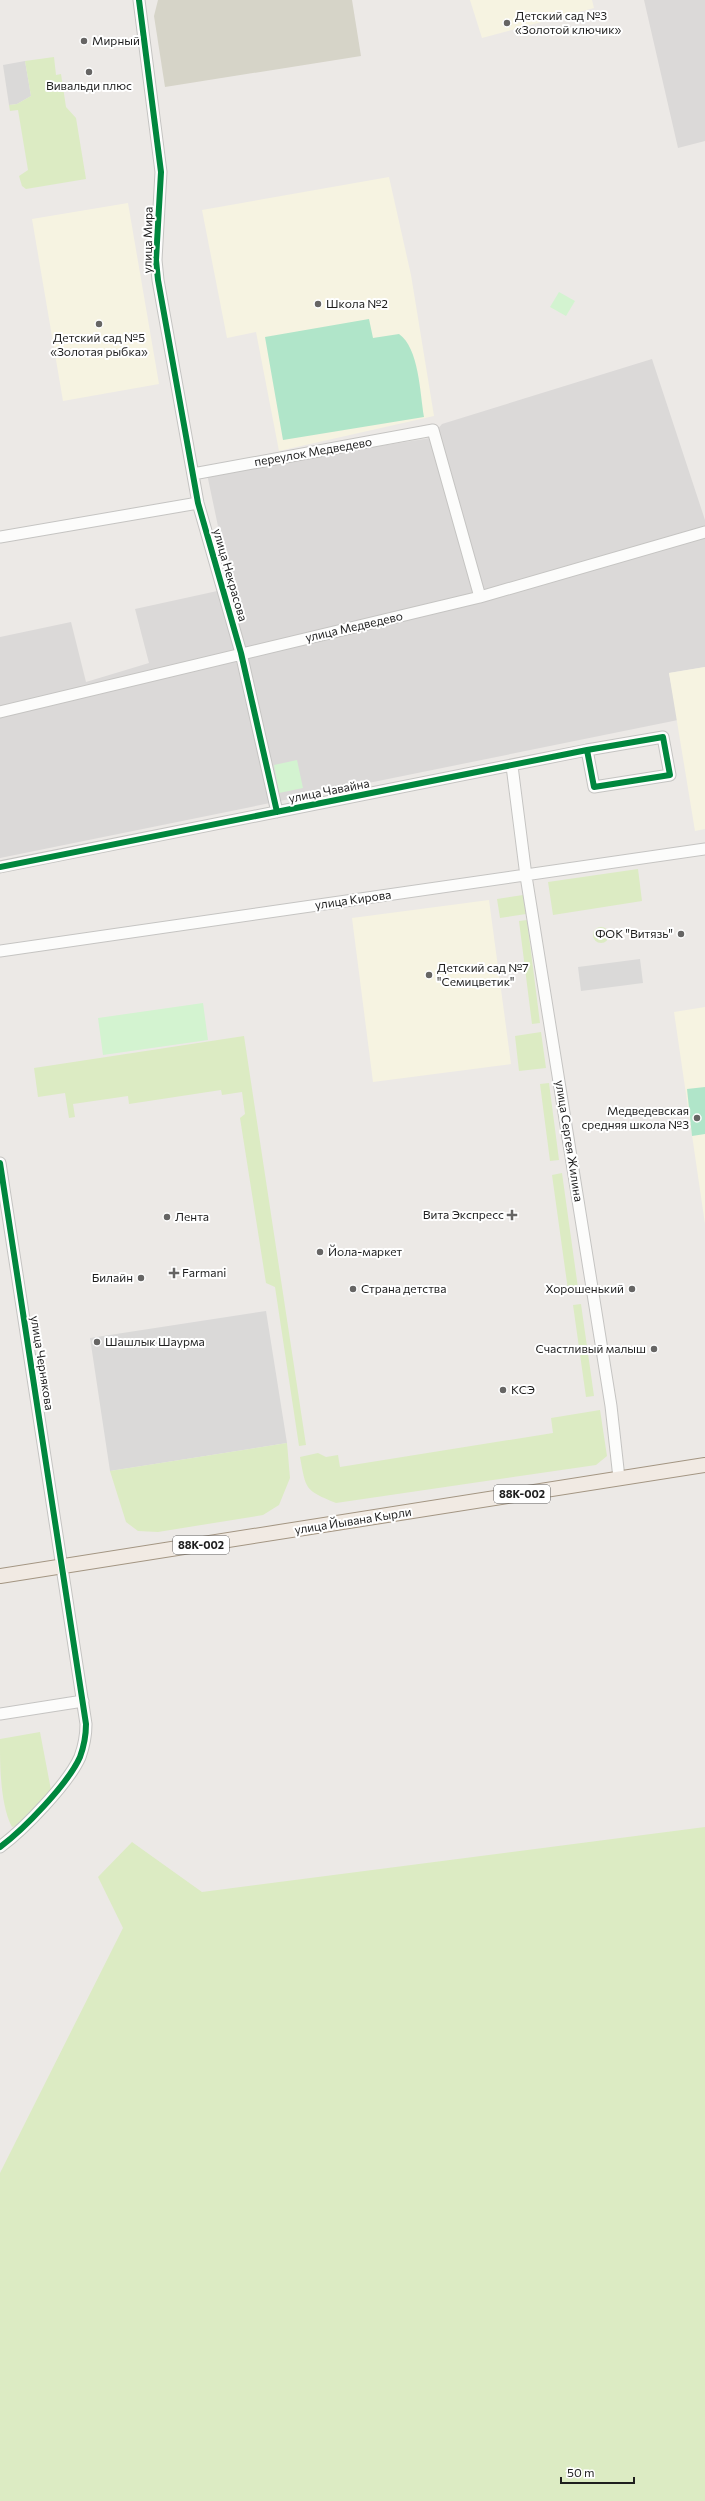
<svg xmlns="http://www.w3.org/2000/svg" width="705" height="2501" viewBox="0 0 705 2501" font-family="Commissioner,sans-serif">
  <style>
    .residential { fill: #dbd9d8 }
    .education { fill: #f6f3e1 }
    .religious { fill: #dad9d8 }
    .construction { fill: #d6d4c8 }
    .grass { fill: #dcebc3 }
    .park { fill: #d3f3d0 }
    .pitch { fill: #b0e5c9 }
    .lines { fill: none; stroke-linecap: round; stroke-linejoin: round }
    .minor-casing { stroke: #c5c4c2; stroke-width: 13 }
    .major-casing { stroke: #a39582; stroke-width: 16 }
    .minor { stroke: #fcfcfb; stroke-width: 11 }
    .major { stroke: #f1eae3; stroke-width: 14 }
    .cycleway-casing { stroke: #fff; stroke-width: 8 }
    .cycleway { stroke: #00873e; stroke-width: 6 }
    .poi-dot { fill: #666564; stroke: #fff; stroke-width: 1.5 }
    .labels { text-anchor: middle; stroke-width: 4; stroke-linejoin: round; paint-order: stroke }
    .shield { fill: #fff; stroke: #626262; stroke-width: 1 }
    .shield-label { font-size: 11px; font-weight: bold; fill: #1e1e1e }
    .poi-label { font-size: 12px; fill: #1e1e1e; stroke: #fff; text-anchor: start }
    .street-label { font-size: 12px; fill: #1e1e1e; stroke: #fff }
  </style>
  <rect width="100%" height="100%" fill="#ece9e6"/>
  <path class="residential" d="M644,0h61v141l-27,7z
    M652,359l53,161v147l-36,6 9,47 -678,138v-221l71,-15 15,60 63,-19 -14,-54 96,-21 -24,-114 223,-36 12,-14z"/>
  <path class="education" d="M470,0h122l2,8 -112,30z
    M389,177l22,98 23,141 -155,35 -23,-119 -29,6 -25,-128z
    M128,203l31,181 -96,17 -31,-182z
    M705,667v162l-10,2 -26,-158z
    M489,900l22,164 -138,18 -21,-164z
    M705,1007v217l-31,-212z"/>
  <path class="religious" d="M25,61l6,35 -14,8 -8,1 -6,-40z
    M640,959l3,24 -62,8 -3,-24z
    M266,1311l21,132 -177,28 -20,-133z"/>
  <path class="construction" d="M158,0h194l9,56 -196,31 -11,-71z"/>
  <path class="grass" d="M54,57l2,18 5,-1 5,33 10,11 10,61 -60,10 -4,-3 -3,-10 9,-6 -10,-60 -8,1 -1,-6 8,-1 14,-8 -6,-35z
    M638,869l4,32 -89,14 -5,-33z
    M523,895l3,19 -26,4 -3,-19z
    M527,920l13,103 -8,1 -13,-103z
    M593 935a8 8 0 1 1 16 0a8 8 0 1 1-16 0Z
    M541,1032l5,36 -27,3 -4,-35z
    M244,1036l62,409 -7,1 -24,-159 -9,-4 -26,-165 5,-4 -3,-22 -20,3 -1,-5 -92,14 -1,-8 -55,8 2,13 -6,1 -4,-25 -27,4 -4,-29z
    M549,1083l10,77 -9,1 -10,-77z
    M562,1173l16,115 -10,2 -16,-115z
    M581,1304l13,92 -8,1 -13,-92z
    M600,1410l7,46 -11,9 -260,38c-32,-13 -30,-14 -36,-46l18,-4 8,4 12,-2 2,12 213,-34 -2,-15z
    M287,1443l3,35 -11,27 -16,10 -105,17 -20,-1 -12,-9 -16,-51z
    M40,1732l11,58 -34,36 -5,1c-12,-23 -12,-62 -12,-88z
    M705,1827v674h-705v-328l123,-245 -25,-51 34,-35 70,50z"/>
  <path class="park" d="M559,292l16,9 -9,15 -16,-9z
    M297,760l6,28 -24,5 -5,-28z
    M203,1003l5,37 -105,15 -5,-37z"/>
  <path class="pitch" d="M369,319l4,19 26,-4c20,14 21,59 25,83l-141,23 -18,-103z
    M705,1087v47l-13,2 -5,-47z"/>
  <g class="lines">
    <g class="minor-casing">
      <path id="minor" d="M139,0l22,172 -5,88 2,20 40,223 43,150 36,159
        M193,474l240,-44 47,167
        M0,537l198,-34
        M0,712l480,-115 225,-65
        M512,766l14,110 85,530 8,72
        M0,867l587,-117 76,-13 7,38 -76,12 -7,-37
        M0,951l705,-102
        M0,1163l86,561c0,12 -2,22 -6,33 -12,27 -57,73 -80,90
        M0,1714l83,-13"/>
    </g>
    <g class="major-casing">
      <path id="major" d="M0,1576l705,-111"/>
    </g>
    <use href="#minor" class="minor"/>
    <use href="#major" class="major"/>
    <g class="cycleway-casing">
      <path id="cycleway" d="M139,0l22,172 -5,88 2,20 40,223 43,150 36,159
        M0,867l587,-117 76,-13 7,38 -76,12 -7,-37
        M0,1163l86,561c0,12 -2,22 -6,33 -12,27 -57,73 -80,90"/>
    </g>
    <use href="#cycleway" class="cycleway"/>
  </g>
  <g class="poi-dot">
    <circle cx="507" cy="23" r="4"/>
    <circle cx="84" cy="41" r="4"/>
    <circle cx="89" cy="72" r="4"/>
    <circle cx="318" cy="304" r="4"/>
    <circle cx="99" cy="324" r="4"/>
    <circle cx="681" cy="934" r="4"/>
    <circle cx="429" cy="975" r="4"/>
    <circle cx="697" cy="1118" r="4"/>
    <path d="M510 1209h4v4h4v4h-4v4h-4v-4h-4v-4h4z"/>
    <circle cx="167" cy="1217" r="4"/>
    <circle cx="320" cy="1252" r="4"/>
    <path d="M172 1267h4v4h4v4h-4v4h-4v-4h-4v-4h4z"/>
    <circle cx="141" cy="1278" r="4"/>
    <circle cx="353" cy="1289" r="4"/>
    <circle cx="632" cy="1289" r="4"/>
    <circle cx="97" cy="1342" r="4"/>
    <circle cx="654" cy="1349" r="4"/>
    <circle cx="503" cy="1390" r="4"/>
  </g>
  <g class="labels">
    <g class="shield">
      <rect x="494" y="1485" width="56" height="18" rx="3"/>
      <rect x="173" y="1536" width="56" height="18" rx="3"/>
    </g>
    <g class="shield-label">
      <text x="522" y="1498">88К-002</text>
      <text x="201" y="1549">88К-002</text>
    </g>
    <g class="poi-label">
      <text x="515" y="20">Детский сад №3<tspan x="515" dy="14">«Золотой ключик»</tspan></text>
      <text x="92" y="45">Мирный</text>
      <text x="89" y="90" text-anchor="middle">Вивальди плюс</text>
      <text x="326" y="308">Школа №2</text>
      <text x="99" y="342" text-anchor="middle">Детский сад №5<tspan x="99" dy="14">«Золотая рыбка»</tspan></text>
      <text x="673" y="938" text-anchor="end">ФОК "Витязь"</text>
      <text x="437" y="972">Детский сад №7<tspan x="437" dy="14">"Семицветик"</tspan></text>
      <text x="689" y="1115" text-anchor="end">Медведевская<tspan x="689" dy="14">средняя школа №3</tspan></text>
      <text x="504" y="1219" text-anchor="end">Вита Экспресс</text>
      <text x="175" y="1221">Лента</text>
      <text x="328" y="1256">Йола-маркет</text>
      <text x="182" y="1277">Farmani</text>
      <text x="133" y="1282" text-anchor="end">Билайн</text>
      <text x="361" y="1293">Страна детства</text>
      <text x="624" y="1293" text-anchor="end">Хорошенький</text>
      <text x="105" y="1346">Шашлык Шаурма</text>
      <text x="646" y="1353" text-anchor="end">Счастливый малыш</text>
      <text x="511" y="1394">КСЭ</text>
    </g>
    <g class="street-label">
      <text transform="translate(148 240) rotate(-89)" y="4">улица Мира</text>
      <text transform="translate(313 452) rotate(-10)" y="4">переулок Медведево</text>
      <text transform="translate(230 575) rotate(74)" y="4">улица Некрасова</text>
      <text transform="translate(354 627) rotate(-13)" y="4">улица Медведево</text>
      <text transform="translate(329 791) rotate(-11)" y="4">улица Чавайна</text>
      <text transform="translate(353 900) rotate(-8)" y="4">улица Кирова</text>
      <text transform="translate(569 1141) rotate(81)" y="4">улица Сергея Жилина</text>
      <text transform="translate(42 1363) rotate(81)" y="4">улица Чернякова</text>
      <text transform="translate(353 1521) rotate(-9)" y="4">улица Йывана Кырли</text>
    </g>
  </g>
  <path d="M561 2477v6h73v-6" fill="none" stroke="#1e1e1e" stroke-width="2"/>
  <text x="567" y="2477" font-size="12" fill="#1e1e1e" stroke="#ffffff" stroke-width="3" paint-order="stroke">50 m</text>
</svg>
